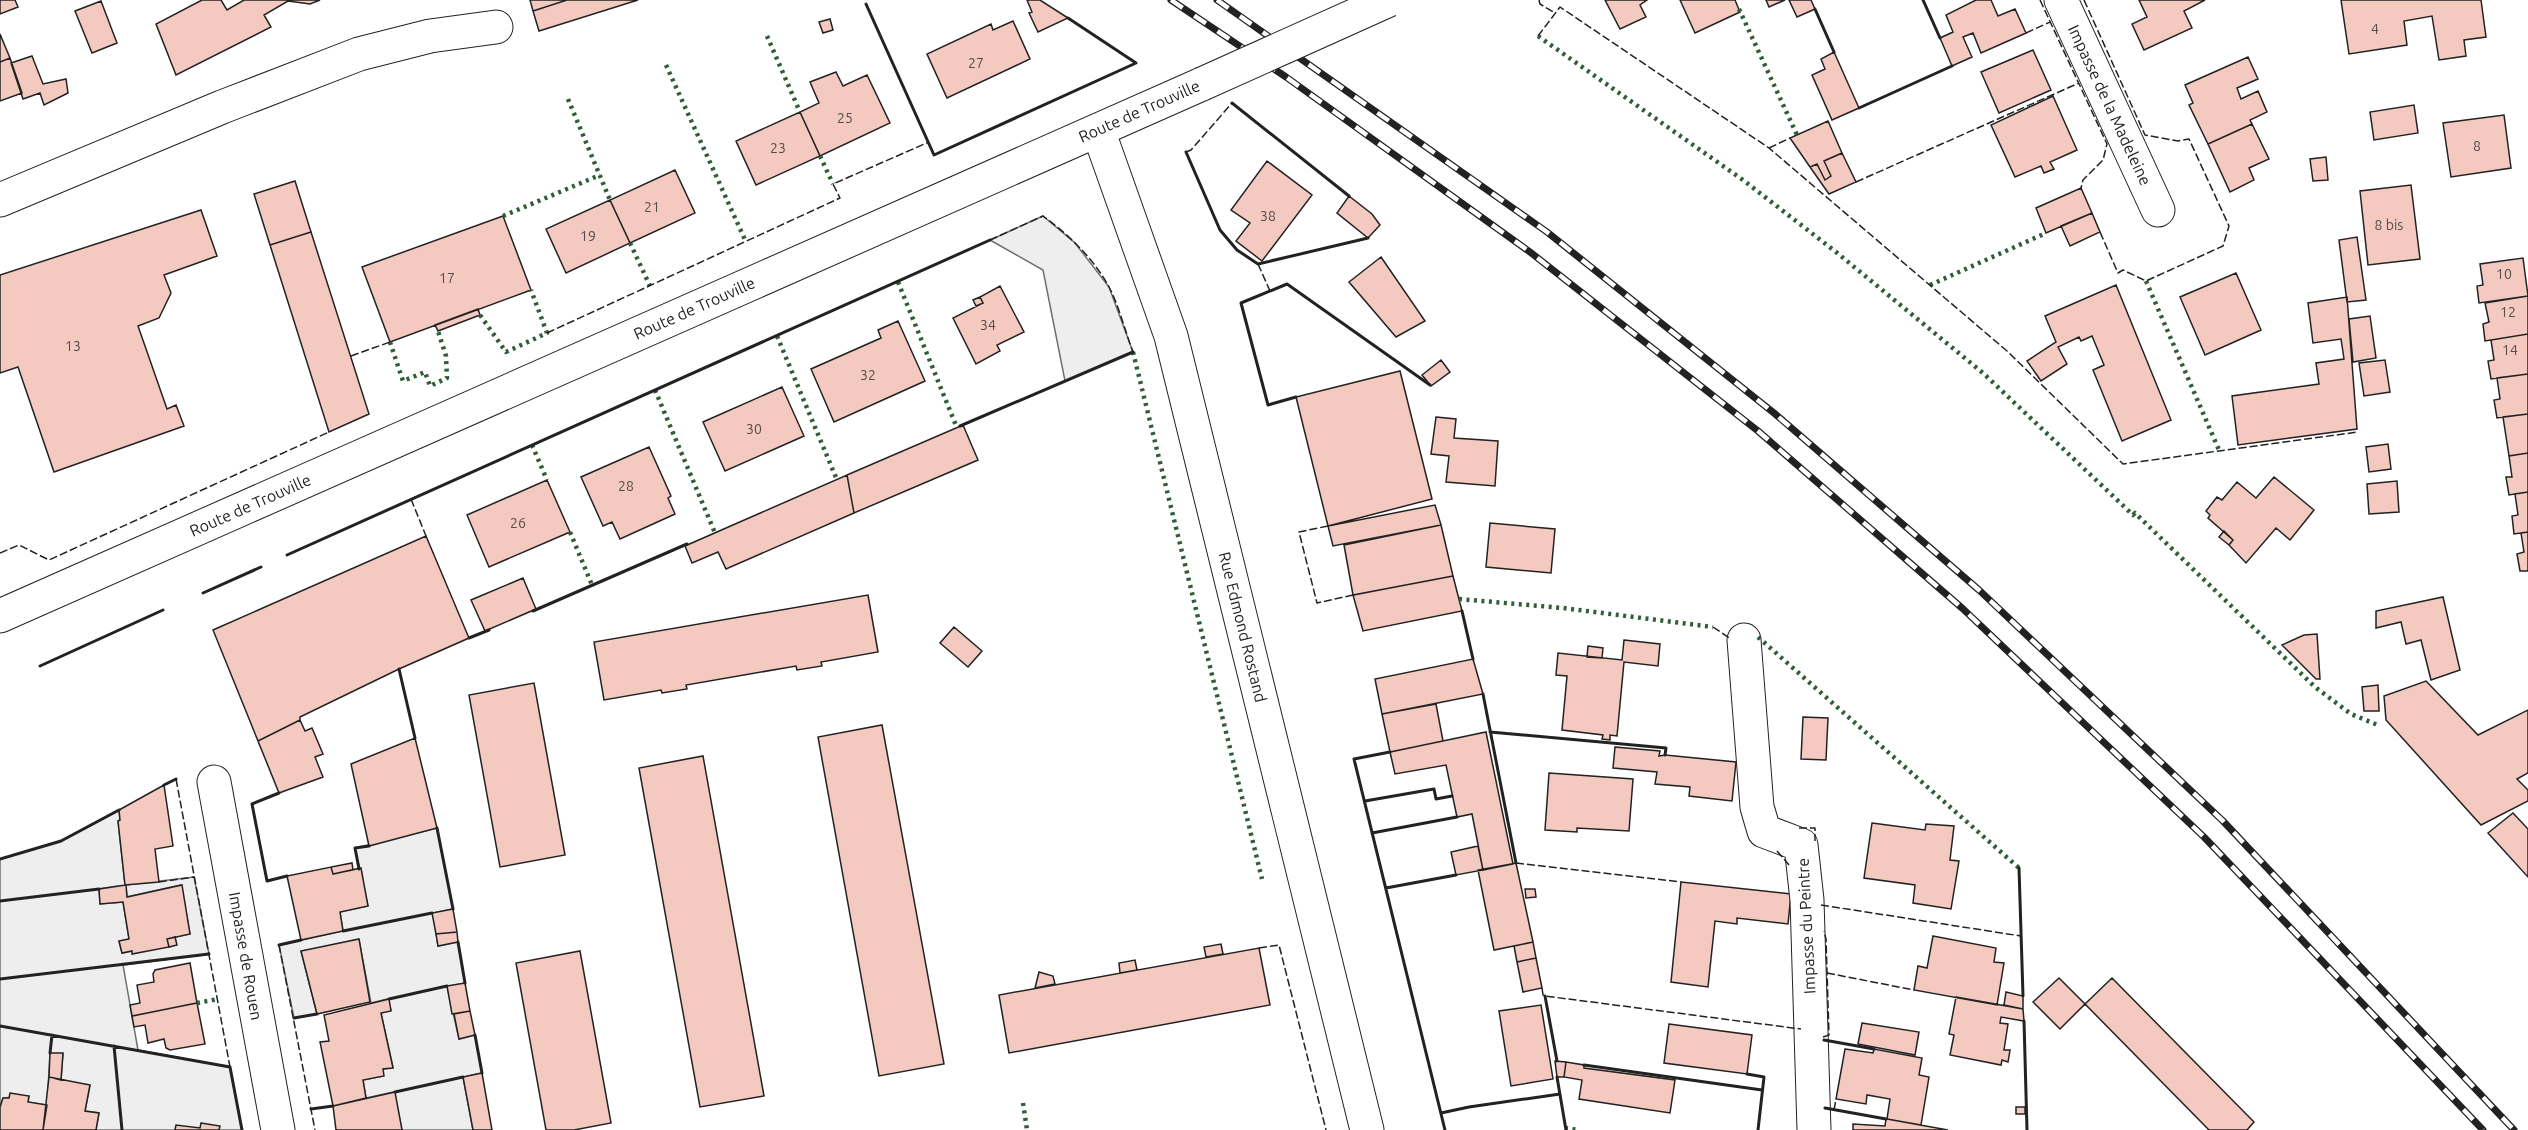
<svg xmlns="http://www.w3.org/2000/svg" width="2528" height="1130" viewBox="0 0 2528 1130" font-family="Ubuntu,sans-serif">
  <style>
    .green { fill: #eee; stroke: #6f6f6f; stroke-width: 1.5 }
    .building { fill: #f3c9c0; stroke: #222; stroke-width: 1.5 }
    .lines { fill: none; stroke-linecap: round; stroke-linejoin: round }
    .minor-casing { stroke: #222; stroke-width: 35 }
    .major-casing { stroke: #222; stroke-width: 35 }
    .minor { stroke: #fff; stroke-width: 33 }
    .major { stroke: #fff; stroke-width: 33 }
    .rail-casing { stroke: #222; stroke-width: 7 }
    .rail { stroke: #fff; stroke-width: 4.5; stroke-dasharray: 14; stroke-linecap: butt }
    .major-bridge-casing { stroke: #222; stroke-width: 35; stroke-linecap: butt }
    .major-bridge { stroke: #fff; stroke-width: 33 }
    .hedge { stroke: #2f5e38; stroke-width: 4.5; stroke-dasharray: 3 4.5; stroke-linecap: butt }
    .fence { stroke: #222; stroke-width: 1.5; stroke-dasharray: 8 3; stroke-linecap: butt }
    .wall { stroke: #222; stroke-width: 3 }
    .labels { text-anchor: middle; stroke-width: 4.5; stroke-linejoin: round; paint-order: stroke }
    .number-label { font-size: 14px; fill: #564c4a }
    .street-label { font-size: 16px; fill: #222; stroke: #fff }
  </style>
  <rect width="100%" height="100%" fill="#fff"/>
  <path class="green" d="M1043,216l32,27 34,44 24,65 -68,29 -22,-111 -53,-30z
    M119,810l1,10 -2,1 7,64 -26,4 1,15 23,-2 6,37 -10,2 3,12 10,-2 1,2 43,-8 -1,-8 15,-3 -9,-49 -54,12 -1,-12 68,-8 15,77 -86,11 15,85 92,17 12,63h-146l3,-17 -14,-2 5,-26 -29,-5 2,-26h-13l-3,51 -19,-3 1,-6 -26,2 -3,10v-249l61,-18z
    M437,828l16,81 -20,4 5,33 20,-4 7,41 -18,3 12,53 16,-4 7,38 -19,4 10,53h-71l-8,-38 -28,6 -3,-18 20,-4v-7l10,-2 -12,-54 10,-3 -3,-11 -17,4 -12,-63 -58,11 16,63 -23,4 -15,-73 64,-14 -3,-19 28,-6 -13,-58z"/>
  <path class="building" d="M0,0h15l3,7 -18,7z
    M202,0h19l6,10 17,-10h76l-10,4 -22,-3 -24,14 7,12 -95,48 -20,-51z
    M530,0h37l-34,11z
    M567,0h71l-99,31 -6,-20z
    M1027,0h13l28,18 -30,14 -9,-19 3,-1z
    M1605,0h42l-7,5 6,12 -26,12z
    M1680,0h55l5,12 -45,21z
    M1766,0h19l-16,7z
    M1789,0h22l4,9 -18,8z
    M1976,0h15l7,16 17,-7 11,24 -45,20 -8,-20 -10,4 9,20 -20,9 -12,-28 13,-6 -7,-17z
    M2139,0h66l-21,11 8,17 -48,22 -12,-26 15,-7z
    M2341,0h140l5,37 -22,3 2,16 -27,4 -7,-44 -28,5 3,24 -58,9z
    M101,1l16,42 -25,10 -17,-42z
    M830,19l3,11 -10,3 -4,-11z
    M1013,21l17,38 -83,39 -20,-44 64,-30 2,6z
    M0,34l10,24 -10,4z
    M2033,50l18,40 -52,23 -18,-41z
    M1834,52l25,56 -27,12 -20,-45 13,-6 -4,-10z
    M32,56l11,28 23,-5 2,14 -24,12 -4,-12 -17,6 -12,-36z
    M2248,57l10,22 -21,9 4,11 17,-8 9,21 -17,8 2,4 -44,20 -19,-39 4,-2 -8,-18z
    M10,58l12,35 -22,8v-39z
    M836,72l7,14 24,-11 23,48 -70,33 -20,-44 19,-9 -9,-21z
    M2053,96l24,54 -27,12 4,7 -10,4 -3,-7 -26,11 -24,-52z
    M2414,105l4,28 -44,7 -4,-28z
    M800,112l20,44 -64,29 -20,-44z
    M2504,115l7,53 -60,9 -8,-54z
    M1828,121l14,32 -18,8 7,15 -6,4 -8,-16 -7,3 -20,-29z
    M2252,124l17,35 -20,9 5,12 -24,12 -22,-48z
    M1842,153l14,29 -27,12 -19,-27 7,-3 8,16 6,-4 -7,-15z
    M2326,157l2,23 -15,1 -3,-22z
    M1267,161l45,34 -50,66 -26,-20 14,-18 -19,-13z
    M675,170l20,43 -65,30 -20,-43z
    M295,181l16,51 -41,13 -16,-51z
    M2411,185l9,74 -52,6 -8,-74z
    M2081,188l11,25 -46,20 -10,-25z
    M1349,196l23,18 8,11 -12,13 -31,-25z
    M610,200l20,43 -64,30 -20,-44z
    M201,210l16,46 -53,19 7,18 -12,25 -21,8 29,83 9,-4 8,21 -130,46 -36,-105 -18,6v-98z
    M2092,213l8,19 -30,14 -9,-20z
    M503,216l28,74 -141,52 -28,-75z
    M311,232l58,182 -40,18 -59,-187z
    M2357,237l9,63 -19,2 -8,-62z
    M1381,257l44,64 -29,16 -47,-55z
    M2523,258l5,38 -49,7 -2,-17 6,-1 -3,-21z
    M2236,273l25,57 -56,25 -25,-58z
    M2116,285l55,135 -49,21 -29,-71 11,-5 -12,-29 -11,5 -2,-4 -21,10 9,17 -26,17 -14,-20 29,-19 -11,-26z
    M1000,286l24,46 -27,13 3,6 -24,13 -23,-46 30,-15 -3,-6z
    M2528,296v38l-43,7 -2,-17 6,-2 -4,-19z
    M980,297l3,6 -7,3 -3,-6z
    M2347,297l10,132 -119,16 -6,-49 87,-12 -3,-21 28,-4 -3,-20 -28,4 -5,-40z
    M478,309l2,6 -42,16 -3,-6z
    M2370,316l6,42 -23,4 -4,-43z
    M898,321l27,60 -91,41 -23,-53 70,-31 -3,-8z
    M2528,334v40l-37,5 -3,-18 6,-1 -3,-20z
    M1441,360l9,12 -19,14 -9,-11z
    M2385,360l5,32 -26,4 -5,-33z
    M1400,371l32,128 -104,27 -32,-129z
    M2528,374v40l-31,4 -3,-18 6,-1 -3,-21z
    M782,387l22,49 -79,35 -22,-49z
    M2528,414v39l-19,3 -6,-39z
    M1436,417l20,2 -2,19 44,3 -3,45 -49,-4 3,-26 -18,-2z
    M963,425l15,35 -124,53 -7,-38z
    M2388,444l3,25 -22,3 -3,-25z
    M649,447l22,49 -3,2 7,16 -55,25 -8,-17 -9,4 -22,-49z
    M2528,453v39l-19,3 -3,-18h6l-3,-21z
    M847,475l7,38 -128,56 -8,-17 -26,11 -7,-17z
    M2274,477l40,33 -24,30 -14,-12 -30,35 -17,-18 4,-5 -25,-22 2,-3 -4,-4 11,-14 5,3 15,-18 19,16z
    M547,480l23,52 -81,35 -22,-52z
    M2397,481l2,31 -30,2 -2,-30z
    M2528,492v40l-14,2 -2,-18 6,-1 -3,-21z
    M1435,505l6,20 -108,21 -5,-20z
    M1490,523l65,6 -4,44 -65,-6z
    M1441,525l12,51 -100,19 -9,-50z
    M2224,531l9,9 -4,5 -10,-8z
    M2528,532v39h-8l-3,-17 7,-2 -3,-19z
    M426,536l43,102 -70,31 -99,48v3l-42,21 -45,-111z
    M1453,576l9,35 -99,20 -10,-36z
    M523,578l13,31 -51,22 -14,-31z
    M868,595l10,57 -57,10 1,4 -25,4 -1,-4 -110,19 1,4 -25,4 -1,-3 -57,10 -10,-58z
    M2443,597l17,73 -29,10 -10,-40 -15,4 -5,-22 -25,6v-17z
    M954,627l28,24 -14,16 -28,-24z
    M2317,634l3,45h-4l-34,-34 22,-10z
    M1624,640l36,4 -2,22 -34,-4 -7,74 -7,-1v5l-8,-1 1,-4 -41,-5 5,-54 -11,-1 2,-22 64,7z
    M1588,646l15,2 -1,10 -15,-1z
    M1473,659l10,35 -101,20 -7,-35z
    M2426,681l52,54 50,-25v63l-11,6 11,11v11l-47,24 -95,-105 -2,-24z
    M534,683l31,172 -65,12 -31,-172z
    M2378,685l1,26h-15l-2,-24z
    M1436,704l7,37 -53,11 -8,-38z
    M1803,717l25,1 -2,42 -25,-1z
    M300,720l5,11 7,-3 11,26 -8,3 8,20 -44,16 -21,-52z
    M882,725l62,339 -65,12 -61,-339z
    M1486,732l27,132 -30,6 -11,-56 -15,3 -11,-52 -51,9 -5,-22z
    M415,738l22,90 -68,18 -18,-82z
    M1615,747l45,4 -1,5 6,-1 71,7 -4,39 -43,-5 1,-9 -35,-3 2,-12 -44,-4z
    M703,756l61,340 -64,11 -61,-339z
    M1549,773l84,6 -4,52 -52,-3v4l-32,-2z
    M164,785l9,61 -18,3 4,33 -34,3 -7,-64 2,-1 -1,-10z
    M2513,813l15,16v48l-40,-44z
    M1872,823l53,7 1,-6 28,2 -4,34 9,1 -8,48 -38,-6 2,-18 -51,-7z
    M1478,846l5,24 -27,5 -5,-23z
    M352,863l1,7 -20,4 -2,-7z
    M1516,863l17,79 -39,8 -16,-80z
    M331,867l2,7 28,-6 7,38 -28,6 3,19 -42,9 -14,-64z
    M1681,882l110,12 -3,30 -51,-6v6l-22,-3 -7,66 -37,-5z
    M126,885l1,12 55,-12 8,49 -23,5 2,8 -37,7v-3l-10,2 -3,-12 10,-2 -6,-37 -23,2 -1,-15z
    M1525,889h10l1,8 -10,1z
    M453,909l4,23 -21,2 -4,-21z
    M457,932l1,10 -20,4 -2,-12z
    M1933,936l63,12 -2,14 10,1 -7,42 -83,-15 4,-24 9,2z
    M175,937l2,8 -8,2 -2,-8z
    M359,939l11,63 -53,12 -16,-63z
    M1533,942l3,16 -19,4 -3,-16z
    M1221,944l2,10 -17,3 -2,-10z
    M1259,948l11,57 -261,48 -10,-58z
    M580,951l31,172 -37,7h-28l-30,-167z
    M1536,958l6,30 -19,4 -6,-30z
    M1135,960l2,10 -17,3 -1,-10z
    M190,963l7,40 -65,13 -2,-11 10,-2 -3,-18 17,-3 -1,-8 2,-4z
    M1039,972l14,4 2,8 -20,4z
    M2059,978l26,26 -25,25 -27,-27z
    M2112,978l142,144 -7,8h-38l-124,-126z
    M465,983l5,28 -18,3 -5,-28z
    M2006,992l17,4v13l-19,-4z
    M1956,997l67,12 1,12 -23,-4 -1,6 8,1 -4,26h6l-2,12 -6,-2 -1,5 -51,-10 4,-20 -5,-1z
    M389,999l2,12 -10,2 12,55 -10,1 1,7 -21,4 3,18 -33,8 -13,-64 9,-1 -5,-26z
    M197,1003l8,41 -35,6 -4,-2 -2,-9 -16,4 -3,-18 -11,2 -2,-11z
    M1541,1005l12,74 -42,7 -12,-75z
    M470,1011l5,24 -16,4 -5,-25z
    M1862,1023l57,9 -4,23 -57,-11z
    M1669,1024l83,11 -5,39 -83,-11z
    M1845,1049l28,4 1,-4 48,9 -3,17 10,2 -8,48 -34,-6 3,-20 -23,-4 -1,9 -30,-5z
    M50,1053h13l-2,27 -12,-3z
    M1555,1061l11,1 -2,15h-7z
    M1566,1062l18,3v3l91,12 -5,33 -91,-14 3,-19 -18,-3z
    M482,1073l10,57h-19l-10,-53z
    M49,1077l41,8 -5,26 14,2 -3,17h-53z
    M395,1092l7,38h-66l-3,-24z
    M10,1093l19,3 -1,6 19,3 -4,25h-43v-23l3,-9h6z
    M2016,1107h9v7h-9z
    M1886,1119h1l61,11h-95v-6l32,2z
    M201,1123l19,3 -1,4h-44l1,-5 24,3z"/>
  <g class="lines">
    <g class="minor-casing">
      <path id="minor" d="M2061,0l97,210
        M0,200l222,-93 137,-53 71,-18 66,-9
        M1744,640l13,167 7,24 37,14 6,55 7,230
        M214,782l64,348"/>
    </g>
    <g class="major-casing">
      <path id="major" d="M1098,130l73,206 196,794
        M0,616l1202,-532"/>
    </g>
    <use href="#minor" class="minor"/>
    <use href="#major" class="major"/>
    <g class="rail-casing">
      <path id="rail" d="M1171,0l115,77 244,175 228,179 204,177 242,229 279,293
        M1217,0l330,232 227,181 205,177 244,231 291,309"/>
    </g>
    <use href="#rail" class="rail"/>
    <g class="major-bridge-casing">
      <path id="major-bridge" d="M1202,84l187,-84"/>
    </g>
    <use href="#major-bridge" class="major-bridge"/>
    <path class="hedge" d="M1739,9l58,126
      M767,36l33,76
      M1538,36l205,144 93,72 147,121 150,142 2,-2 180,174 36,27 29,12
      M666,65l80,177
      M568,99l42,101
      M820,156l13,28
      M503,216l97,-41
      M630,243l20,43
      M2146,281l73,169
      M898,282l59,146
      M1930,285l116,-52
      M480,315l26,37 41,-19 -16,-43
      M777,336l60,144
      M390,342l13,39 22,-9 5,14 17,-8 -1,-22 -8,-25
      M1133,352l129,527
      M655,390l60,143
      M532,445l15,35
      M570,532l22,53
      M1459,599l104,9 150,19
      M1758,637l261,231
      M197,1003l21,-4
      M1023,1103l4,27
      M1565,1128l13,2"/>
    <path class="fence" d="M1539,0l1,4 15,9
      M2040,0l67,144 -4,16 -20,20 -2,8
      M2084,0l61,135 33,6 11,-2 40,87 -6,20 -77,35 -23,-11 -5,3 -18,-41
      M2026,33l24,-11
      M1538,36l22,-29 209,141 238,203 116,113 235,-32
      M1769,148l21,-10
      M1186,152l5,-2 41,-47
      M1856,182l223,-99
      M990,240l53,-24c25,18 51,43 66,71 10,19 16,44 24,65
      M1258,264l12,27
      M547,333l293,-135 -7,-14 96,-42
      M351,356l39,-14
      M411,499l15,37
      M1328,526l-29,6 18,71 36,-8
      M0,553l19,-8 30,15 280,-128
      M1713,627l18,12
      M176,779l54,288
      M1799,828h16v13
      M1777,851l12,14
      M1516,863l165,19
      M159,882l35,-5
      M1821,905l200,31
      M279,945l36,185
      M1259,948l20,-3 47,185
      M1827,973l87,17
      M1542,988l1,7 2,1 256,33
      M1823,1037l6,-2 -3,-96 -2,-8
      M1834,1110l2,-11"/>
    <path class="wall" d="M1923,0l17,38
      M866,4l68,151 202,-92 -68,-45
      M1815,9l19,43
      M1232,103l117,93
      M1859,108l93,-42
      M1186,152l34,78 17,20 21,14 110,-26
      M1296,397l-28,8 -27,-102 46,-19 143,101
      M960,426l173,-74
      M287,555l703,-315
      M203,593l58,-26
      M533,611l154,-67
      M1462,611l11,48
      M469,638l20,-8
      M40,666l123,-56
      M399,669l16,69
      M1483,694l33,169
      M1490,732l176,16 -1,7
      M1390,752l-36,7 91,371
      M164,785l12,-6
      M279,793l-27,11 15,77 20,-5
      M1365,801l69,-12 2,10 16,-3
      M437,828l16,81
      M1372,833l85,-16
      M0,859l61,-18 58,-31
      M2019,868l4,128
      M359,869l-4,-21 14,-2
      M1386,888l70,-13
      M0,901l99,-12
      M343,931l89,-18
      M458,942l7,41
      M279,945l22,-5
      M0,979l209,-25
      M1545,996l12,65
      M389,999l58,-13
      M294,1018l23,-4
      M2024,1021l3,109
      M0,1026l230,41 12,63
      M475,1035l7,38
      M1824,1040l50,9
      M114,1046l8,84
      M50,1053l2,-18
      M1584,1065l178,25
      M1747,1074l17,3 -6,53
      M1557,1077l9,53
      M395,1092l68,-15
      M1825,1108l61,11
      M311,1109l22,-3
      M1441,1113l28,-6 91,-13"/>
  </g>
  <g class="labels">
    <g class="number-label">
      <text x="2375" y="34">4</text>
      <text x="976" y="68">27</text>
      <text x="845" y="123">25</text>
      <text x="2477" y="151">8</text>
      <text x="778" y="153">23</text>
      <text x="652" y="212">21</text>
      <text x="1268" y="221">38</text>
      <text x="2389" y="230">8 bis</text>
      <text x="588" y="241">19</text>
      <text x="2504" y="279">10</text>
      <text x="447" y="283">17</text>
      <text x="2508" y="317">12</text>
      <text x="988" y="330">34</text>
      <text x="73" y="351">13</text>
      <text x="2510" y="355">14</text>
      <text x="868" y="380">32</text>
      <text x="754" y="434">30</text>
      <text x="626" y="491">28</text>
      <text x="518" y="528">26</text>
    </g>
    <g class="street-label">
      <text transform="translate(2110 105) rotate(65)" y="6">Impasse de la Madeleine</text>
      <text transform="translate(1139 111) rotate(-24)" y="6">Route de Trouville</text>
      <text transform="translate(694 308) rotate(-24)" y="6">Route de Trouville</text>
      <text transform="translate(250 505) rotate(-24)" y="6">Route de Trouville</text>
      <text transform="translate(1243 627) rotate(76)" y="6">Rue Edmond Rostand</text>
      <text transform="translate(1806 926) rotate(-93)" y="6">Impasse du Peintre</text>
      <text transform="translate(246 956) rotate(80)" y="6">Impasse de Rouen</text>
    </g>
  </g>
</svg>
